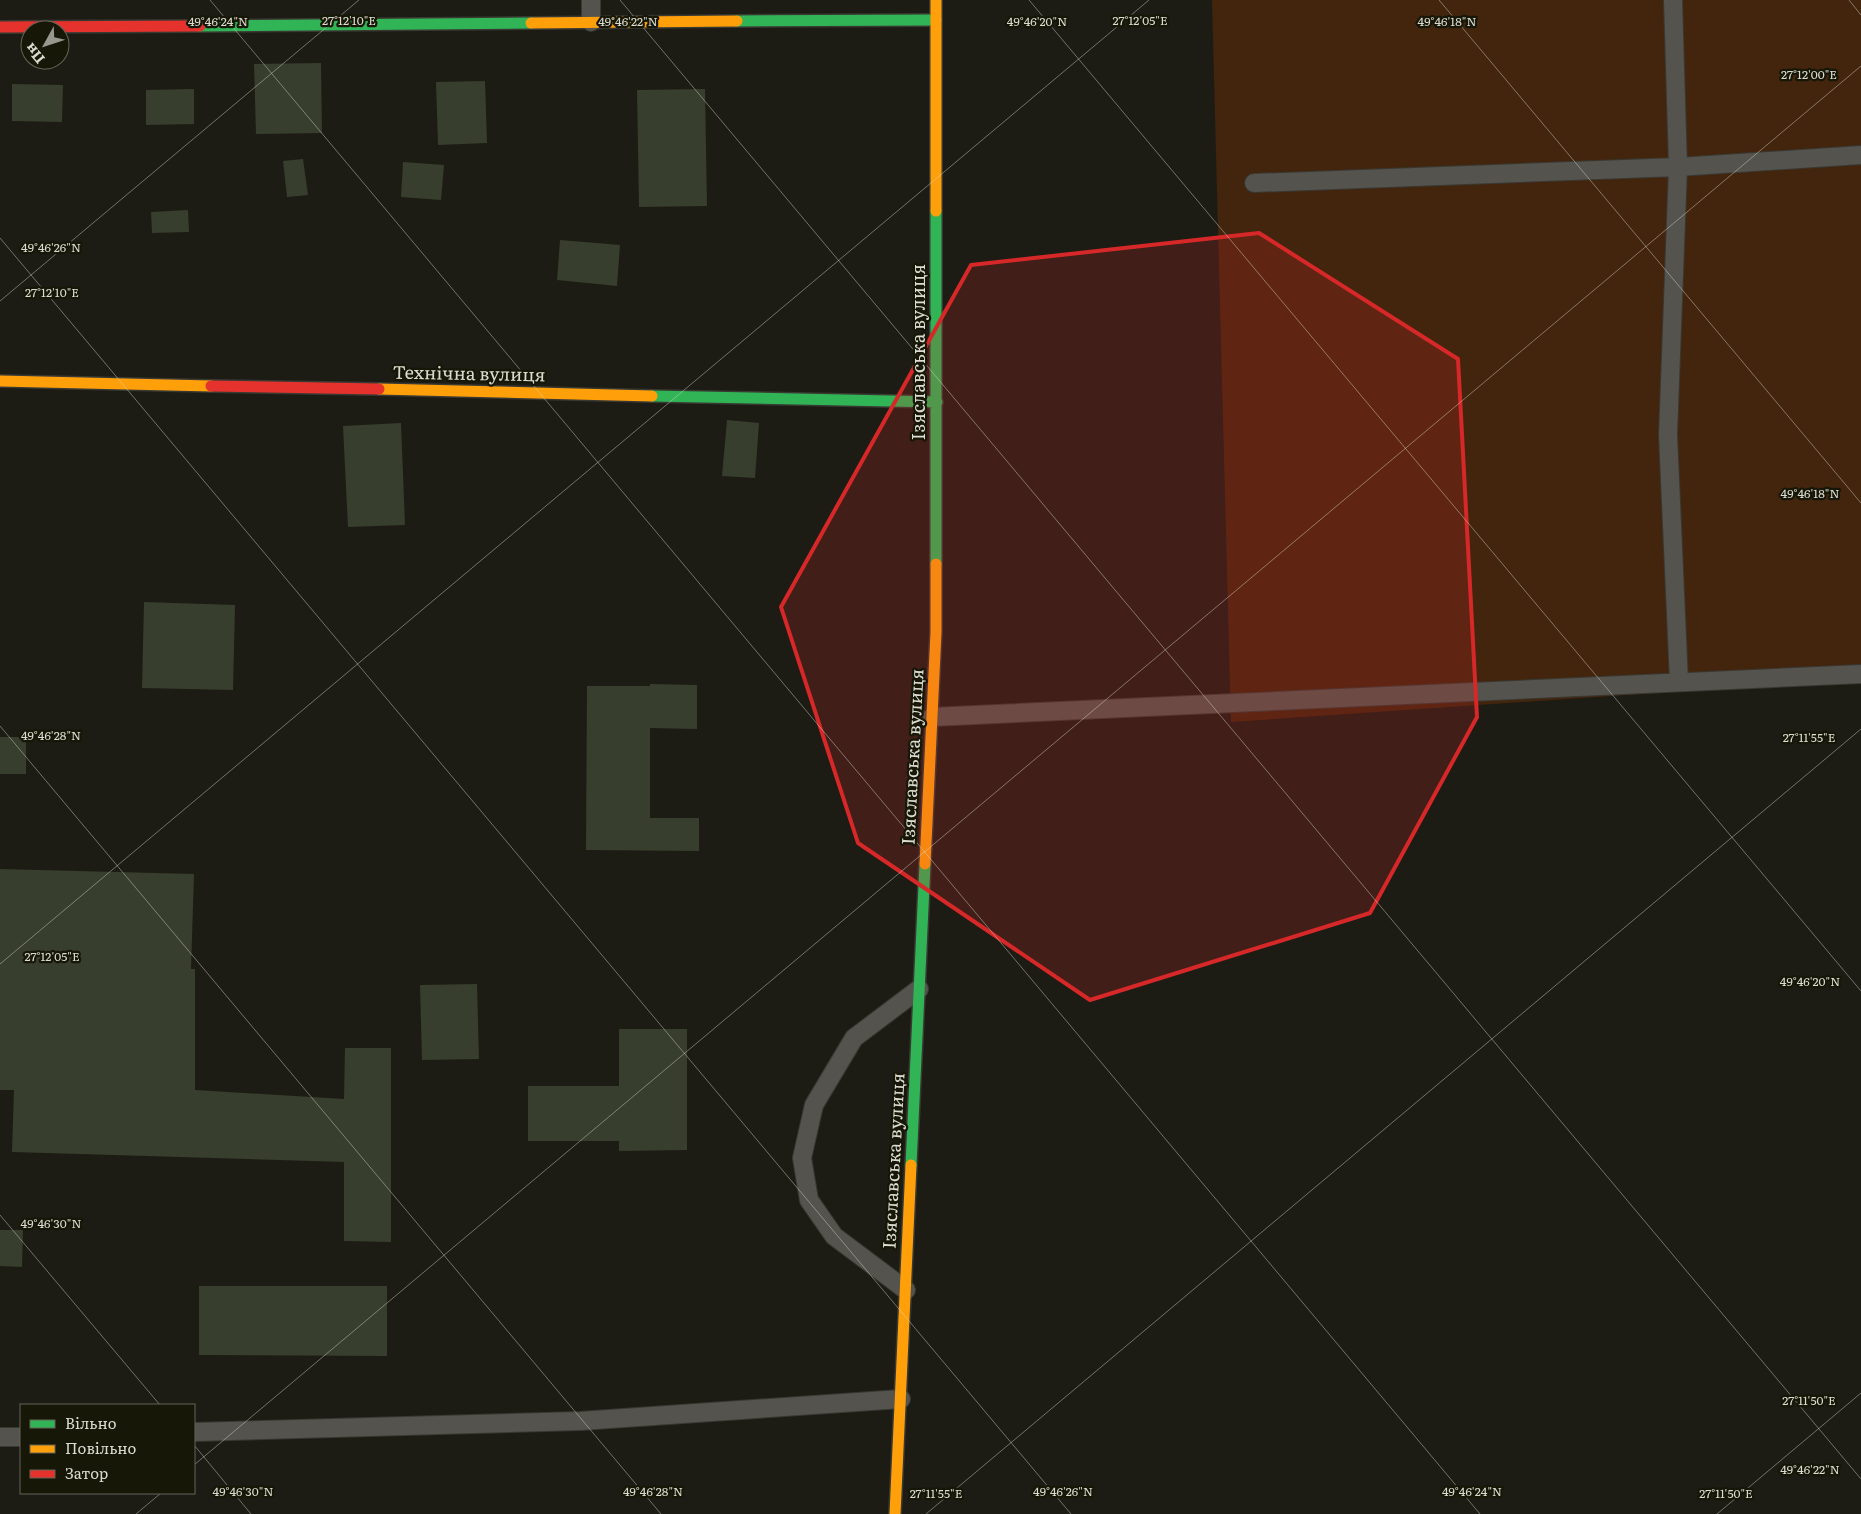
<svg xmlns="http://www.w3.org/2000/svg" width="1861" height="1514" viewBox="0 0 1861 1514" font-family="Literata,serif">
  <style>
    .green { fill: #43250d }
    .building { fill: #373e2d }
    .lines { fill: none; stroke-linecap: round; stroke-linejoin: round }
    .lane-casing { stroke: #393933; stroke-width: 20 }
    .fast-casing { stroke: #393933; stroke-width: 14 }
    .slow-casing { stroke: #393933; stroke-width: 14 }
    .jam-casing { stroke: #393933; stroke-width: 14 }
    .lane { stroke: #54534d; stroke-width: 18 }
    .fast { stroke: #30b455; stroke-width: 11 }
    .slow { stroke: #ff9f0a; stroke-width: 11 }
    .jam { stroke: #e5322d; stroke-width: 11 }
    .marked { fill: #d62828; fill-opacity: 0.2; stroke: #d62828; stroke-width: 4; stroke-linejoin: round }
    .ticks { fill: none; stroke: #dbdbd1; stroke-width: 1; stroke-opacity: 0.45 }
    .labels { text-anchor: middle; stroke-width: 4.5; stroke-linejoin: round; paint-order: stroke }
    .street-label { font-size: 18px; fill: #dbdbd1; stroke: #171707 }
    .ticks-label { font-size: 12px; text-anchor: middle; fill: #dbdbd1; stroke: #171707; stroke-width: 4.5; stroke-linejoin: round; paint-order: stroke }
  </style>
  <rect width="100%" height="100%" fill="#1d1c14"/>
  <path class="green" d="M1212,0h649v679l-630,43z"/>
  <path class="building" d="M321,63l1,70 -66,1 -2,-70z
    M485,81l2,62 -49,2 -2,-63z
    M12,84l51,1 -1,37 -50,-1z
    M194,89v35l-48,1v-35z
    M705,89l2,117 -68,1 -2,-117z
    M303,159l5,36 -21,2 -4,-36z
    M403,162l41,3 -3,35 -40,-3z
    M188,210l1,22 -37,1 -1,-21z
    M560,240l60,5 -3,41 -60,-6z
    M727,420l32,3 -4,55 -33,-2z
    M401,423l4,102 -57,2 -5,-101z
    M144,602l91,3 -2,85 -91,-2z
    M650,684l47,1v44l-47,-1v90h49v33l-113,-1 1,-164h63z
    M0,737h26v37h-26z
    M0,869l194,5 -3,95h4v121l149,9 1,-51h46v194l-47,-1v-79l-332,-10 2,-62h-14z
    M477,984l2,75 -57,1 -2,-75z
    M619,1029h68v121l-68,1v-10h-91v-55h91z
    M0,1230h23l-1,37 -22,-1z
    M199,1286h188v70l-188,-1z"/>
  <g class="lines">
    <g class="lane-casing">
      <path id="lane" d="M591,0v22
        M1673,0l5,167 -10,268 11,247
        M1254,183l424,-16 183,-12
        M932,717l929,-43
        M906,1290l-72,-54 -25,-36 -7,-42 12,-53 40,-67 65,-49
        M194,1432l386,-11 321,-22
        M0,1437h21"/>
    </g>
    <g class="fast-casing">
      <path id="fast" d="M737,21l199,-1
        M200,26l331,-3
        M936,211v353
        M652,396l285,6
        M911,1165l14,-301"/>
    </g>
    <g class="slow-casing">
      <path id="slow" d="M936,0v211
        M531,23l206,-2
        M0,381l211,5
        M379,389l273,7
        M925,864l11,-232v-68
        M895,1514l16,-349"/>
    </g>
    <g class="jam-casing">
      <path id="jam" d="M0,27l200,-1
        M211,386l168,3"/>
    </g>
    <use href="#lane" class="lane"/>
    <use href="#fast" class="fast"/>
    <use href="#slow" class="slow"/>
    <use href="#jam" class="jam"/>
  </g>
  <path class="marked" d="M1259,233l199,126 19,358 -107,196 -280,87 -232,-157 -77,-236 190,-342z"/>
  <path class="ticks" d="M210,0l1270,1514M620,0l1241,1479M1029,0l832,991M1439,0l422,503M1849,0l12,15M0,238l1071,1276M0,301l359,-301M0,726l661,788M0,964l1149,-964M0,1215l160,190M194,1445l57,69M194,1465l1667,-1399M136,1514l25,-21M926,1514l935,-785M1717,1514l144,-121"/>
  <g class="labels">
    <g class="street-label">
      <text transform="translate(919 352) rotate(-90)" y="6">Ізяславська вулиця</text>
      <text transform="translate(469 374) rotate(1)" y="6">Технічна вулиця</text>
      <text transform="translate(913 757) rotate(-87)" y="6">Ізяславська вулиця</text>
      <text transform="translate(894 1161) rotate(-87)" y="6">Ізяславська вулиця</text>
    </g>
  </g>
  <g class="ticks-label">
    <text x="349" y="25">27°12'10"E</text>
    <text x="1140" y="25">27°12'05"E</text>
    <text x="1037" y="26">49°46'20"N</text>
    <text x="218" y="26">49°46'24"N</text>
    <text x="628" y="26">49°46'22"N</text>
    <text x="1447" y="26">49°46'18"N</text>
    <text x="1809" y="79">27°12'00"E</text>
    <text x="51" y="252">49°46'26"N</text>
    <text x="52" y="297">27°12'10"E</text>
    <text x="1810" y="498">49°46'18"N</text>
    <text x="51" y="740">49°46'28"N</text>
    <text x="1809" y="742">27°11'55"E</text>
    <text x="52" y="961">27°12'05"E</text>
    <text x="1810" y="986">49°46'20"N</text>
    <text x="51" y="1228">49°46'30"N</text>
    <text x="1809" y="1405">27°11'50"E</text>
    <text x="1810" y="1474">49°46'22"N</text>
    <text x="243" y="1496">49°46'30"N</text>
    <text x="653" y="1496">49°46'28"N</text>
    <text x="1063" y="1496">49°46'26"N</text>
    <text x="1472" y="1496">49°46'24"N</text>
    <text x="936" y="1498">27°11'55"E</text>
    <text x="1726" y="1498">27°11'50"E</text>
  </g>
  <rect x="20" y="1404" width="175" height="90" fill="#171707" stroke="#656558"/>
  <rect x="30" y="1420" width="25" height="8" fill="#30b455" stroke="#656558"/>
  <text x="65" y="1429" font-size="15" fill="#dbdbd1">Вільно</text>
  <rect x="30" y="1445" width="25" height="8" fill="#ff9f0a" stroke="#656558"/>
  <text x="65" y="1454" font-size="15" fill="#dbdbd1">Повільно</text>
  <rect x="30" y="1470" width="25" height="8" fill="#e5322d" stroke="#656558"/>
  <text x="65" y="1479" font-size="15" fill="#dbdbd1">Затор</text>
  <g transform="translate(45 45) rotate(230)"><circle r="24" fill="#171707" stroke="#656558"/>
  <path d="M0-4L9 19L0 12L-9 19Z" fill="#98988f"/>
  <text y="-8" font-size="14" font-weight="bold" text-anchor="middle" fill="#dbdbd1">Пн</text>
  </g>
</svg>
